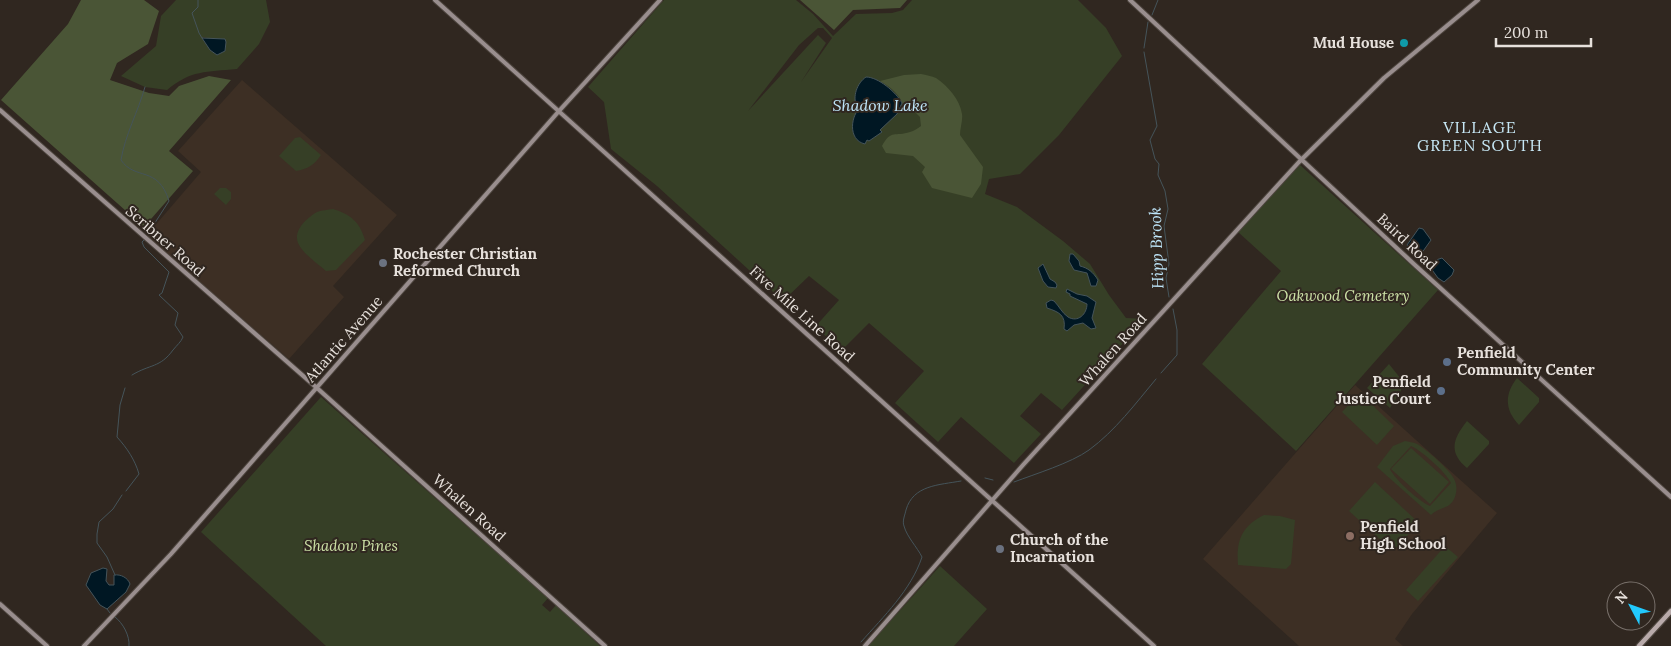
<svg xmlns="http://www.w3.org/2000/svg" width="1671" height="646" viewBox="0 0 1671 646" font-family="Lora,serif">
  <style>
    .built { fill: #3d2f24 }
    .green { fill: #363f26; fill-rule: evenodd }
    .forest { fill: #4a5536 }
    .water { fill: #001723; stroke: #45545a }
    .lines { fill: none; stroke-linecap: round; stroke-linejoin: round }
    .stream { stroke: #45545a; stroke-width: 1 }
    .secondary-casing { stroke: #4d453e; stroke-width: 6 }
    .primary-casing { stroke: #4d453e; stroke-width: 7 }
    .secondary { stroke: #998e8e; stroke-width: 4 }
    .primary { stroke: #b8aaaa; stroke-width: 4.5 }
    .culture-dot { fill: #0f9aa8; stroke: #302720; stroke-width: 2 }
    .worship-dot { fill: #6b7280; stroke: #302720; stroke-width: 2 }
    .service-dot { fill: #5c6f8a; stroke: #302720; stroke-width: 2 }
    .education-dot { fill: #8d6e63; stroke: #302720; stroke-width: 2 }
    .labels { text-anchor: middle; stroke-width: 4; stroke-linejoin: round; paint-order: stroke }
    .poi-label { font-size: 15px; font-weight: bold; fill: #e7e1dc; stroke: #302720; text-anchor: start }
    .street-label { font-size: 15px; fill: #e7e1dc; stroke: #302720 }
    .park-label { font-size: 15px; font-style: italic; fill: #cde2a7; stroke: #302720 }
    .water-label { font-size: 16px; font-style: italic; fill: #bee5f9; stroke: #302720 }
    .neighbourhood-label { font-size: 16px; letter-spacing: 1px; fill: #c7e8f6; stroke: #302720 }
  </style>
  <rect width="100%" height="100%" fill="#302720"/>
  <path class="built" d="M242,80l155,135 -64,71 11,11 -55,62 -143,-123 55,-64 -23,-21z
    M1355,385l142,128 -85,101 -17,25 8,7h-104l-96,-87z"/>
  <path class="green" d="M176,0h90l4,22 -11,22 -22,25c-31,3 -46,1 -70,21l-22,-3 -24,-11 35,-30 5,-30zM203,37l23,5 -1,9 -8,4 -7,-5 -7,-10z
    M664,0h132l17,14 20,22 23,-22 36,-1 11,-3 9,-10h166l28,28 16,28 -63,79 -39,39 -31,5 -4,15 32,13 46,34 27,23 19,31 17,23 19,1 -83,91 -21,-17 -21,23 21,18 -27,29 -53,-46 -23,25 -43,-39 29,-32 -55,-48 -27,27 -27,-23 24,-27 -30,-24 -26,25 -126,-115 -46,-37 -7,-47 -16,-15zM818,28h5l9,10 -31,44 25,-39 -8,-8 -70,76 51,-66z
    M300,137l21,18c-7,10 -13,14 -25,16l-17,-15 16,-18z
    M1300,165l138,125 -142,161 -94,-87 79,-93 -43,-39z
    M220,188h6l5,4v7l-5,6 -12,-11z
    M333,209c17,5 27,13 32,31l-29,30 -10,1c-9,-8 -23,-17 -28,-28 -5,-13 9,-25 19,-31 5,-2 11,-2 16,-3z
    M1389,364l12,15v12l-11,17 -23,-20z
    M1517,378l22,20v4l-20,23c-14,-15 -15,-30 -2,-47z
    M1360,393l34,33 -17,19 -35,-33z
    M321,397l227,201 -6,7 8,7 6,-7 44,41h-274l-125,-114z
    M1467,421l22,20v3l-22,24c-19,-16 -14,-29 0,-47z
    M1405,441c4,1 8,1 12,3 9,5 32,25 37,35 3,5 3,12 1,18 -5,13 -17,10 -24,18l-54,-48 16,-21zM1411,446c10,4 35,26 40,37l-21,23c-10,-4 -35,-26 -40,-37z
    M1411,448l38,34 -19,22 -39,-35z
    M1375,482l44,41 -26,28 -44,-40z
    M1264,515l16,1 15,4 -4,44 -5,5 -48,-4c-2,-25 4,-39 26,-50z
    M1445,546l13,11 -40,44 -12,-11z
    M940,566l47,43 -33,37h-86z"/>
  <path class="forest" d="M81,0h63l15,11 -11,33 -31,19 -7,17 39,13 20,3 10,-10 30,-10 22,4 -62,71 24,20 -49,56 -143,-127 67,-76z
    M800,0h107l-7,8 -47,2 -19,20z
    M921,74c5,1 11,2 15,4 12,8 24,22 26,36 1,6 -2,14 -2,21l23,32 -2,17 -9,14 -40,-10 -10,-16 3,-5 -12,-11 -27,-3 -4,-7c9,-17 13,-9 28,-14 4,-1 8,-4 11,-6l-1,-9 -7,-7 -9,-1c-3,-14 -12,-21 -24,-28l24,-6z"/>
  <path class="water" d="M202,38l23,1 1,3 -1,9 -8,4 -7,-5z
    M866,77c12,0 30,15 36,26l-5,11 -17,16 2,2 -13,9 -2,-1 -2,4c-18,-4 -14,-30 -4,-37h-4c-5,-10 0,-24 9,-30z
    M1419,228l4,1 8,11 -10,14c-6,1 -11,-4 -14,-9z
    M1070,254h3l6,7 1,5c8,2 13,6 18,14l-2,6h-5l-4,-13 -13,-3 -5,-9z
    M1442,258l12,12 -2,5 -8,7 -6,-4 -8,-11 6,-7z
    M1043,264l7,15 5,3 2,3 -1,3 -8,-1 -5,-6 -5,-13z
    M1067,289l10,5 10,2 9,6 -4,16 4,10 -5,1 -8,-6 -9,2 -7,6 -3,-2c2,-14 -5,-17 -17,-21l-1,-5 5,-3 3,1c5,5 8,12 14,16 10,6 19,-3 19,-13l-17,-8v-2l-4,-2z
    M103,568l4,1 -1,12 3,4h5v-10c7,-1 14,3 16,9l-4,8 -19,17 -7,-4 -14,-20 5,-12z"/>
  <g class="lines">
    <path class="stream" d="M198,0v7l-6,6 7,20 3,5
      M1152,15l6,-15
      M1144,48l4,-26
      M1144,52l13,74 -7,14 5,19 4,5 -1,11 7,16 3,18 -4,17 5,38 -3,14 3,19
      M145,87c-7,25 -20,48 -24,73 14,21 37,5 48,41l-20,31
      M1161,373l16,-18v-25l-4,-21
      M132,375c18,-11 28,-7 41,-25 4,-5 8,-8 10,-13l-8,-12 3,-12 -19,-18 3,-2 7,-21 -25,-25 -2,-5 2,-2
      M125,388l-5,17 -3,32c10,11 18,23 22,37l-13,17
      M985,478l8,2
      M1014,482c21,-8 57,-19 75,-32 26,-19 47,-47 67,-71
      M115,575l-8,-18 -10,-14v-9l2,-12 14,-13 9,-14
      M107,609l3,4
      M115,617c8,6 15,19 14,29
      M861,642c23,-26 50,-52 61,-85 -5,-10 -15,-20 -18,-31 -2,-5 1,-11 2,-16 7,-25 33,-25 55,-29"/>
    <g class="secondary-casing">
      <path id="secondary" d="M435,0l719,646
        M1130,0l286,266 255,231
        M0,110l317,278 288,258
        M0,604l47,42
        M84,646l87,-92 388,-443 101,-111
        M865,646l158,-181 276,-303 85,-84 94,-78"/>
    </g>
    <g class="primary-casing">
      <path id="primary" d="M1639,646l32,-35"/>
    </g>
    <use href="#secondary" class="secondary"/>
    <use href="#primary" class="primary"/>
  </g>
  <circle class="culture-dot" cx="1404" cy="43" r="5"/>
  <g class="worship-dot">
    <circle cx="383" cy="263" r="5"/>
    <circle cx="1000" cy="549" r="5"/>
  </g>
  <g class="service-dot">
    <circle cx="1447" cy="362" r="5"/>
    <circle cx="1441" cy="391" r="5"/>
  </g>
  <circle class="education-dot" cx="1350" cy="536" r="5"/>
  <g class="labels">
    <g class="poi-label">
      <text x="1394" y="48" text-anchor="end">Mud House</text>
      <text x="393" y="259">Rochester Christian<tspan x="393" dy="17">Reformed Church</tspan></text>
      <text x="1457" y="358">Penfield<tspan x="1457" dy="17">Community Center</tspan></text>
      <text x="1431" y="387" text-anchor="end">Penfield<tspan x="1431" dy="17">Justice Court</tspan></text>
      <text x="1360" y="532">Penfield<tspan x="1360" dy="17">High School</tspan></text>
      <text x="1010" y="545">Church of the<tspan x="1010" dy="17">Incarnation</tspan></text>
    </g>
    <g class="street-label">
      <text transform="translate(165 241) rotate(41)" y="5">Scribner Road</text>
      <text transform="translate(1407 242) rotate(43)" y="5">Baird Road</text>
      <text transform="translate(802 314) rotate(42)" y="5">Five Mile Line Road</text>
      <text transform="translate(344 339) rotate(-49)" y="5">Atlantic Avenue</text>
      <text transform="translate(1113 350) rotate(-48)" y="5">Whalen Road</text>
      <text transform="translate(469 508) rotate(42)" y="5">Whalen Road</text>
    </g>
    <g class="park-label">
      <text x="1343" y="301">Oakwood Cemetery</text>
      <text x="351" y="551">Shadow Pines</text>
    </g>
    <g class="water-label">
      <text x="880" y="111">Shadow Lake</text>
      <text transform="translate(1156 248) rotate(-92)" y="6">Hipp Brook</text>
    </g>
    <g class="neighbourhood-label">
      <text x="1480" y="133">VILLAGE<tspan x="1480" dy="18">GREEN SOUTH</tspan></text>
    </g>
  </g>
  <g transform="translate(1631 606) rotate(311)"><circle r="24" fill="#302720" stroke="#79716b"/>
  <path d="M0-4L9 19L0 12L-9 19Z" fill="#22c9fd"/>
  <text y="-8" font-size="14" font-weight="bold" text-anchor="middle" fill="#e7e1dc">N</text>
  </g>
  <path d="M1496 38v8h95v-8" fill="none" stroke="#e7e1dc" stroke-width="2.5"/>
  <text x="1504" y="38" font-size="15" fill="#e7e1dc" stroke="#302720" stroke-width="4" paint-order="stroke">200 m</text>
</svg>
